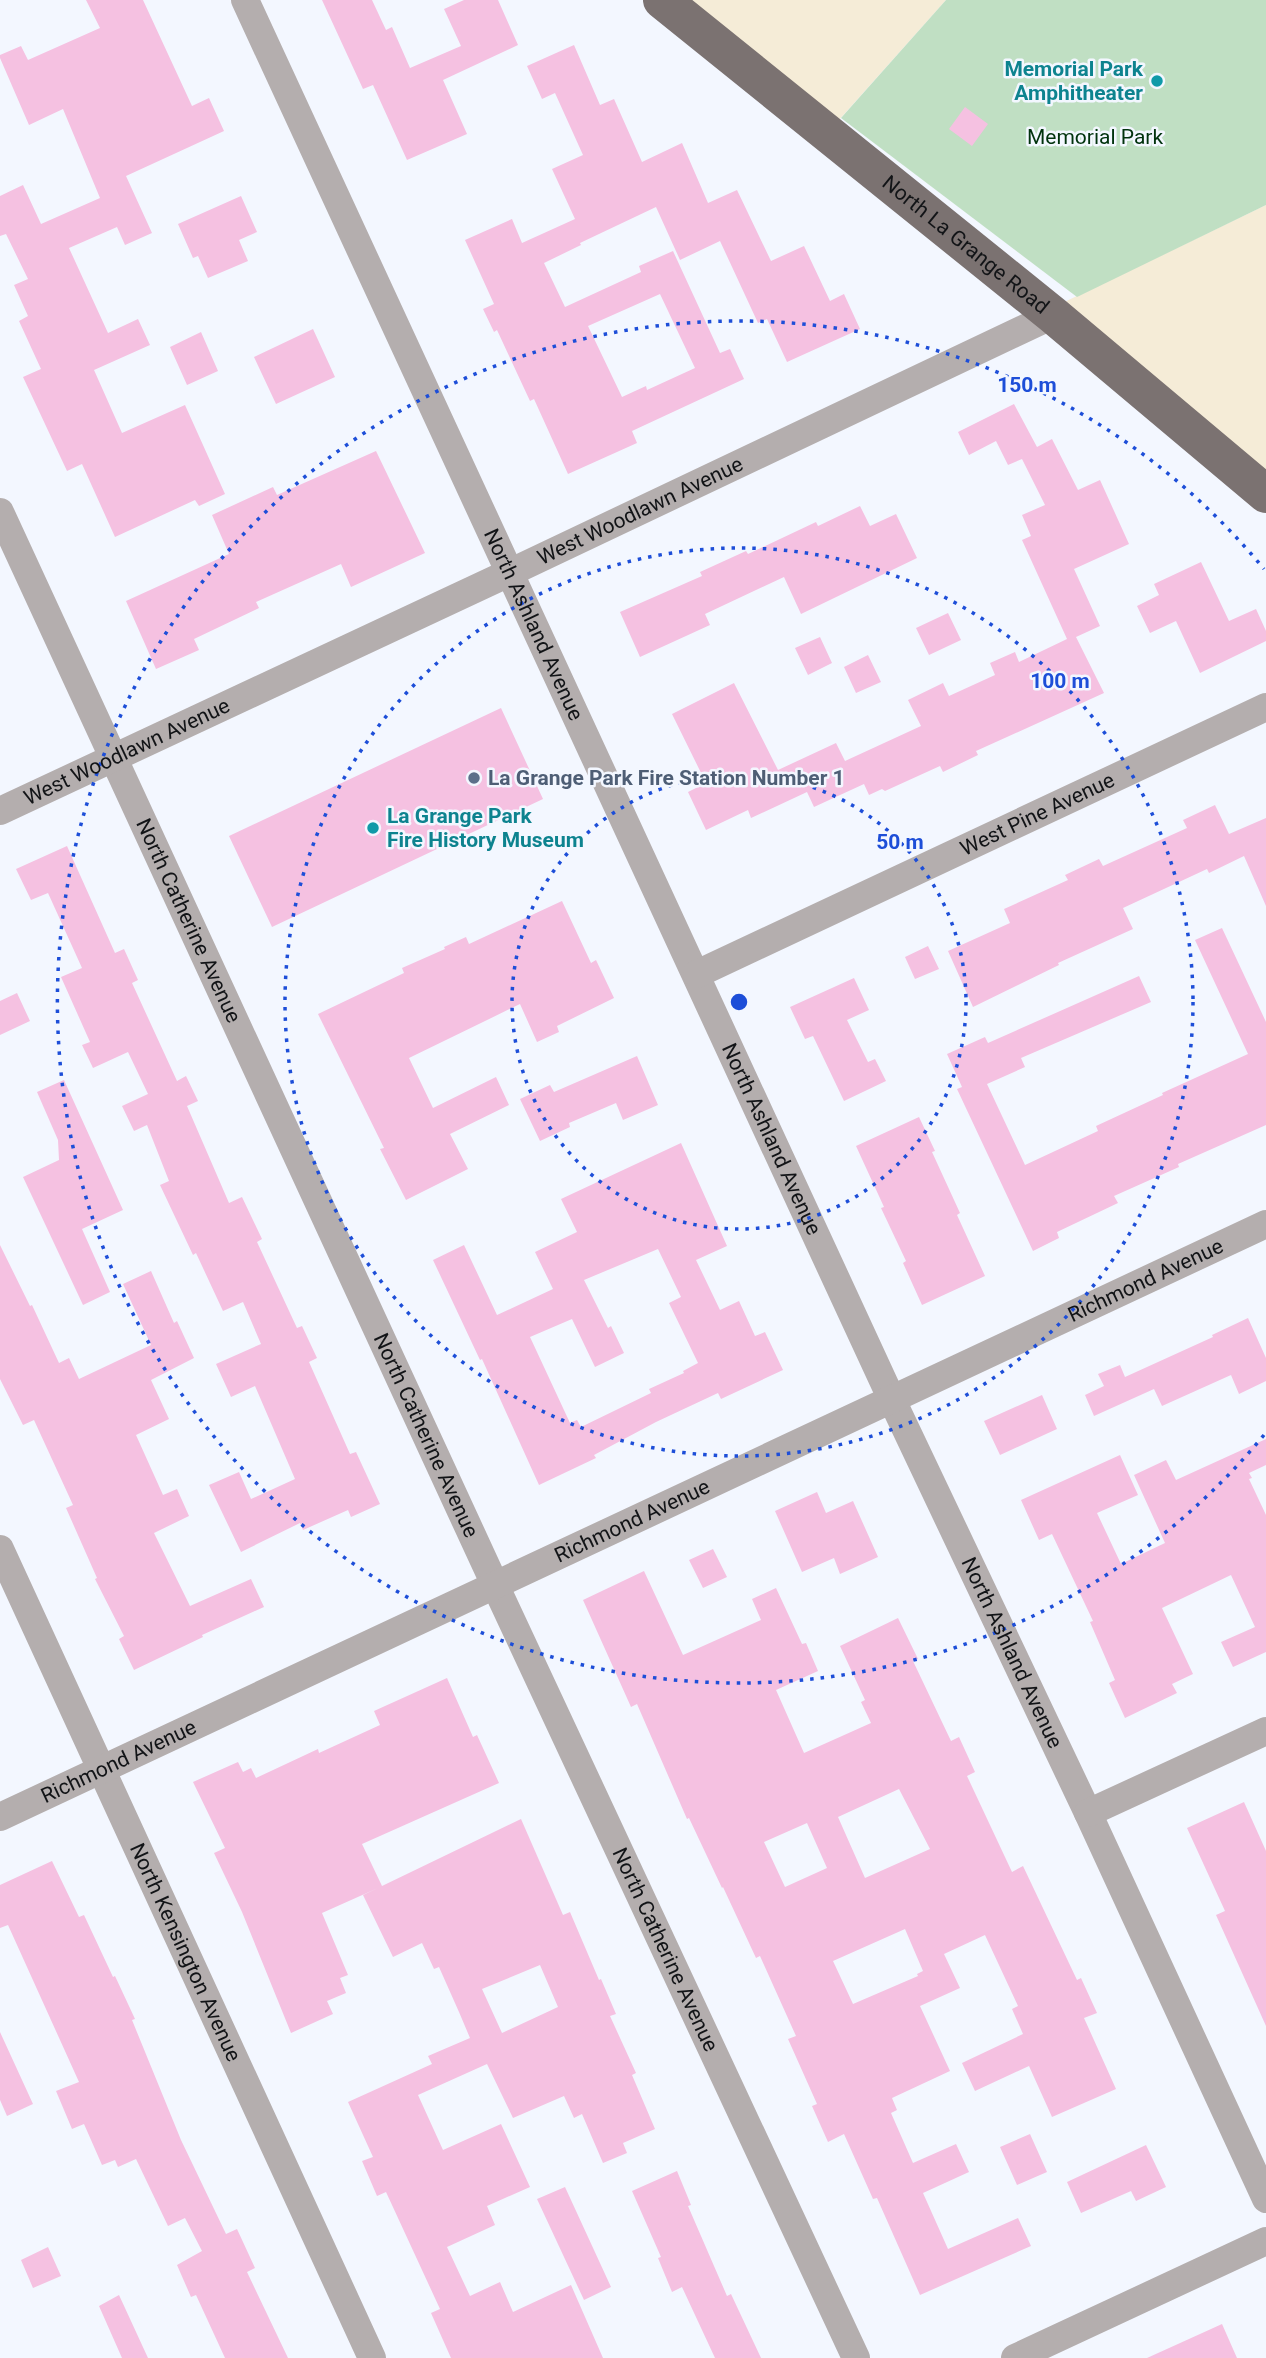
<svg xmlns="http://www.w3.org/2000/svg" width="1266" height="2358" viewBox="0 0 1266 2358" font-family="Roboto,sans-serif">
  <style>
    .commercial { fill: #f5ecd7 }
    .green { fill: #c0dfc3 }
    .building { fill: #f5c1e1; fill-rule: evenodd }
    .lines { fill: none; stroke-linecap: round; stroke-linejoin: round }
    .street { stroke: #b4aeae; stroke-width: 28 }
    .primary { stroke: #7b7271; stroke-width: 38 }
    .ring { fill: none; stroke: #1d4ed8; stroke-width: 3.5; stroke-dasharray: 3.5 7 }
    .culture-dot { fill: #0f9aa8; stroke: #f3f7ff; stroke-width: 2.5 }
    .service-dot { fill: #5c6f8a; stroke: #f3f7ff; stroke-width: 2.5 }
    .labels { text-anchor: middle; stroke-width: 5; stroke-linejoin: round; paint-order: stroke }
    .culture-label { font-size: 21px; font-weight: bold; fill: #0d838f; stroke: #f3f7ff; text-anchor: end }
    .park-label { font-size: 21px; fill: #01330d; stroke: #f3f7ff }
    .street-label { font-size: 21px; fill: #121417; stroke: #f3f7ff }
    .service-label { font-size: 21px; font-weight: bold; fill: #4e5e75; stroke: #f3f7ff; text-anchor: start }
    .centre { fill: #1d4ed8; stroke: #f3f7ff; stroke-width: 3.5 }
    .ring-label { font-size: 21px; text-anchor: middle; font-weight: bold; fill: #1d4ed8; stroke: #f3f7ff; stroke-width: 5; stroke-linejoin: round; paint-order: stroke }
  </style>
  <rect width="100%" height="100%" fill="#f3f7ff"/>
  <path class="commercial" d="M670,0h276l-116,130z
    M1266,205v281l-212,-179z"/>
  <path class="green" d="M946,0h320v205l-189,92 -236,-179z"/>
  <path class="building" d="M86,0h57l49,106 17,-8 15,33 -98,45 26,57 -27,12 -8,-18 -48,21 39,85 30,-14 12,26 -56,25 28,63 63,-28 40,89 -26,12 -4,-6 -80,37 -33,-73 -15,7 -44,-94 18,-8 -22,-48 9,-5 -14,-31 14,-6 -22,-45 -6,2v-40l23,-11 18,39 59,-26 -37,-89 -34,16 -29,-67v-3l21,-9 7,14 72,-32z
    M322,0h50l14,30 6,-3 18,41 51,-22 -17,-37 20,-9h34l20,45 -75,35 24,54 -60,26 -34,-75 -10,4z
    M574,45l26,60 14,-6 28,63 40,-19 26,60 29,-13 34,71 33,-15 26,55 14,-7 16,35 -73,33 -20,-43 -9,4 -38,-82 -40,19 -24,-53 -76,36 1,2 -37,18 21,44 76,-35 -2,-6 34,-15 47,102 10,-4 14,30 -112,52 5,12 -69,31 -34,-75 -4,2 -33,-71 -3,2 -11,-23 11,-5 -29,-64 47,-21 10,24 53,-24 -23,-50 31,-14 -28,-62 -13,6 -15,-33zM660,294l35,74 -48,22 -1,-4 -24,11 -34,-71z
    M965,107l23,17 -16,22 -23,-17z
    M241,196l16,36 -18,8 9,21 -40,17 -10,-22 -5,2 -15,-34z
    M313,329l22,48 -59,27 -22,-47z
    M201,332l17,39 -31,14 -17,-38z
    M1014,404l23,43 15,-8 26,51 22,-10 29,64 -55,25 26,57 -24,11 28,56 -128,58 2,4 -35,17 -3,-6 -55,25 -3,-2 -13,6 -5,-11 -50,23 -7,-15 -56,26 -3,-8 -42,20 -18,-38 18,-9 -34,-69 62,-31 44,87 58,-27 9,18 76,-35 -13,-26 35,-17 6,13 46,-21 -5,-12 25,-11 4,10 48,-23 -45,-99 9,-4 -9,-21 23,-10 -23,-46 -14,6 -12,-24 -27,14 -11,-23z
    M376,451l49,102 -74,34 -10,-23 -85,38 3,6 -65,31 5,11 -43,19 -30,-68 103,-47 -17,-39 61,-28 4,8z
    M860,506l10,20 26,-12 21,44 -116,56 -17,-37 -79,37 5,11 -70,32 -20,-45 82,-36 -2,-4 46,-21 2,3 68,-32 2,4z
    M1201,562l28,59 27,-12 10,22v10l-66,32 -24,-52 -26,12 -13,-27 22,-11 -5,-11z
    M948,613l13,27 -32,15 -13,-27z
    M820,637l12,26 -24,12 -13,-27z
    M868,655l13,27 -25,11 -12,-26z
    M501,708l42,91 -271,128 -43,-91z
    M1215,805l14,29 37,-16v88l-22,-50 -35,17 -2,-4 -84,39 10,21 -75,34 1,2 -86,42 -25,-56 62,-28 -6,-14 64,-29 -3,-5 34,-16 4,7 84,-38 -4,-8z
    M67,846l48,107 9,-4 14,31 -6,3 45,98 9,-5 12,25 -11,5 42,97 13,-6 20,42 -5,3 40,86 5,-2 15,32 -8,4 41,92 6,-2 24,52 -29,13 -3,-7 -45,20 -3,-7 -59,29 -32,-67 30,-13 12,27 44,-20 -40,-93 -24,11 -15,-33 45,-20 -18,-42 -20,9 -27,-58 -3,2 -33,-70 9,-4 -22,-56 -13,6 -12,-25 26,-12 -20,-42 -35,16 -11,-23 8,-3 -29,-65 21,-9 -34,-75 -17,7 -15,-31z
    M562,901l29,62 5,-3 18,38 -57,28 2,6 -22,10 -17,-38 -111,54 24,50 63,-31 13,28 -59,29 18,35 -62,31 -26,-51 4,-1 -66,-134 86,-41 -2,-5 43,-19 -1,-2 22,-10 3,7z
    M1222,928l44,94v103l-88,39 1,3 -65,29 4,7 -61,29 2,6 -26,13 -76,-162 5,-2 -15,-33 38,-17 3,6 151,-67 12,26 -130,56 4,9 -38,17 38,81 73,-34 -2,-5 67,-31 -1,-2 86,-39 -53,-114z
    M928,946l11,23 -24,10 -10,-22z
    M854,978l15,32 -22,10 21,42 7,-3 11,22 -42,20 -31,-65 -8,3 -15,-32z
    M17,993l13,28 -30,14v-34z
    M637,1056l21,49 -35,15 -7,-17 -47,20 1,4 -30,14 -20,-42 30,-14 4,7z
    M64,1080l59,130 -41,19 28,63 -27,13 -60,-128 36,-17 -1,-20 -21,-48z
    M919,1117l16,34 -3,1 28,61 -3,2 28,61 -63,29 -19,-42 3,-2 -25,-53 3,-1 -28,-61z
    M681,1143l46,103 -31,14 24,50 19,-9 16,35 10,-4 18,38 -62,29 -3,-6 -62,29 -62,33 2,3 -57,27 -57,-126 -2,1 -47,-100 31,-15 33,70 56,-26 -18,-37 42,-20 -16,-33zM658,1249l23,48 -12,6 29,60 -15,8 1,2 -35,16 2,4 -70,34 -4,-7 -7,3 -40,-86 42,-18 23,48 29,-14 -13,-27 -3,2 -24,-48z
    M0,1245l30,61 2,-1 27,58 10,-5 10,21 72,-34 -28,-61 28,-13 23,52 3,-2 17,37 -43,22 18,39 -33,16 27,60 14,-6 12,27 -35,17 36,73 61,-27 13,28 -62,28 1,2 -69,33 -15,-31 5,-3 -29,-57 2,-1 -31,-70 7,-3 -39,-85 -11,5 -23,-46z
    M1248,1318l18,40v23l-27,13 -8,-19 -69,31 -8,-17 -60,27 -9,-21 19,-9 -6,-12 22,-9 5,12 88,-40 -1,-2z
    M1042,1395l15,34 -57,26 -16,-34z
    M1266,1439v26l-17,8 3,5 -3,1 17,36v137l-33,15 -12,-25 34,-15 -24,-52 -69,33 31,66 -21,10 5,9 -52,25 -16,-35 6,-3 -25,-58 3,-1 -41,-87 -13,6 -18,-40 99,-45 18,40 -41,18 24,51 44,-21 -31,-68 32,-15 10,20z
    M817,1492l9,21 27,-12 25,56 -38,17 -6,-16 -32,14 -27,-61z
    M713,1549l14,28 -24,11 -14,-28z
    M644,1571l39,84 78,-35 -9,-21 24,-11 26,56 4,-1 12,28 -42,19 28,63 67,-30 -10,-21 4,-2 -25,-54 58,-28 20,41 -5,2 38,80 8,-4 16,35 -8,4 45,96 11,-6 54,114 4,-2 16,35 -13,5 32,71 -64,28 -23,-51 -54,25 -13,-28 61,-29 -11,-25 6,-3 -33,-71 -41,19 16,34 -40,18 30,65 -58,27 5,12 -6,3 22,50 43,-19 13,28 -46,21 25,56 70,-31 13,28 -111,49 -43,-97 -4,1 -29,-65 -16,8 -16,-36 5,-2 -29,-65 8,-3 -36,-80 -4,2 -33,-71 -1,1 -33,-70 -2,1 -50,-115 -6,3 -48,-107zM899,1789l31,60 -65,29 -27,-61zM807,1823l20,45 -42,19 -21,-45zM905,1929l18,42 -6,3 1,2 -65,28 -20,-43z
    M447,1678l26,59 4,-2 22,48 -137,61 20,42 139,-67 42,96 7,-3 29,68 2,-1 15,35 -6,2 26,57 -4,2 23,54 -32,14 4,10 -24,10 -21,-49 -8,4 -10,-22 -51,22 -26,-54 -69,31 25,55 58,-26 29,63 -43,19 8,19 -48,22 23,49 30,-14 13,30 58,-27 32,73h-152l-20,-45 9,-4 -54,-117 -9,4 -15,-35 11,-4 -25,-55 84,-38 -4,-8 42,-18 -11,-26 -20,-45 -5,2 -12,-26 -29,14 -30,-62 15,-7 -56,25 26,62 -8,3 6,15 -19,8 6,13 -42,19 -49,-121 -28,-59 11,-5 -32,-66 45,-20 5,10 8,-4 5,10 62,-29 1,4 61,-28 -6,-14zM540,1965l18,42 -56,26 -20,-44z
    M1244,1802l22,49v175l-50,-111 9,-4 -38,-83z
    M52,1861l27,56 5,-2 29,62 2,-1 20,43 -3,1 49,120 45,94 11,-5 18,39 -8,4 41,86h-63l-29,-63 -5,2 -14,-32 25,-14 -17,-33 -17,8 -32,-67 -18,8 -3,-7 -13,5 -18,-41 -12,5 -16,-38 23,-9 -71,-157 -8,3v-43z
    M0,2032l33,72 -26,12 -7,-16z
    M1030,2134l17,38 -30,13 -17,-38z
    M1146,2145l20,42 -30,14 -5,-10 -50,22 -14,-31z
    M677,2171l14,34 -3,1 39,90 4,-2 30,64h-46l-33,-71 -10,5 -14,-34 3,-1 -29,-66z
    M565,2187l46,100 -27,13 -47,-101z
    M48,2247l13,29 -28,12 -12,-28z
    M119,2295l29,63h-26l-23,-52z
    M1222,2324l15,34h-90l53,-24z"/>
  <g class="lines">
    <g class="street">
      <path id="s1" d="M245,0l647,1400 196,413 178,386"/>
      <path id="s2" d="M0,512l496,1075 360,771"/>
      <path id="s3" d="M0,811l511,-239 542,-257"/>
      <path id="s4" d="M697,974l569,-267"/>
      <path id="s5" d="M0,1549l372,809"/>
      <path d="M1088,1813l178,-82"/>
      <path id="s6" d="M0,1817l1266,-593"/>
      <path d="M1015,2358l251,-117"/>
    </g>
    <path class="primary" id="s7" d="M662,0l391,315 213,179"/>
  </g>
  <g class="ring">
    <circle cx="739" cy="1002" r="227"/>
    <circle cx="739" cy="1002" r="454"/>
    <path d="M1264 1435A681 681 0 1 1 1264 569"/>
  </g>
  <g class="culture-dot">
    <circle cx="1157" cy="81" r="7"/>
    <circle cx="373" cy="828" r="7"/>
  </g>
  <circle class="service-dot" cx="474" cy="778" r="7"/>
  <g class="labels">
    <g class="culture-label">
      <text x="1143" y="76">Memorial Park<tspan x="1143" dy="24">Amphitheater</tspan></text>
      <text x="387" y="823" text-anchor="start">La Grange Park<tspan x="387" dy="24">Fire History Museum</tspan></text>
    </g>
    <g class="park-label">
      <text x="1095" y="144">Memorial Park</text>
    </g>
    <g class="street-label">
      <text dy="7" stroke="none"><textPath href="#s7" startOffset="390">North La Grange Road</textPath></text>
      <text dy="7" stroke="none"><textPath href="#s3" startOffset="707">West Woodlawn Avenue</textPath></text>
      <text dy="7" stroke="none"><textPath href="#s1" startOffset="688">North Ashland Avenue</textPath></text>
      <text dy="7" stroke="none"><textPath href="#s3" startOffset="140">West Woodlawn Avenue</textPath></text>
      <text dy="7" stroke="none"><textPath href="#s4" startOffset="376">West Pine Avenue</textPath></text>
      <text dy="7" stroke="none"><textPath href="#s2" startOffset="450">North Catherine Avenue</textPath></text>
      <text dy="7" stroke="none"><textPath href="#s1" startOffset="1255">North Ashland Avenue</textPath></text>
      <text dy="7" stroke="none"><textPath href="#s6" startOffset="1265">Richmond Avenue</textPath></text>
      <text dy="7" stroke="none"><textPath href="#s2" startOffset="1017">North Catherine Avenue</textPath></text>
      <text dy="7" stroke="none"><textPath href="#s6" startOffset="698">Richmond Avenue</textPath></text>
      <text dy="7" stroke="none"><textPath href="#s1" startOffset="1822">North Ashland Avenue</textPath></text>
      <text dy="7" stroke="none"><textPath href="#s6" startOffset="131">Richmond Avenue</textPath></text>
      <text dy="7" stroke="none"><textPath href="#s2" startOffset="1584">North Catherine Avenue</textPath></text>
      <text dy="7" stroke="none"><textPath href="#s5" startOffset="444">North Kensington Avenue</textPath></text>
    </g>
    <g class="service-label">
      <text x="488" y="785">La Grange Park Fire Station Number 1</text>
    </g>
  </g>
  <circle cx="739" cy="1002" r="10" class="centre"/>
  <g class="ring-label">
    <text x="1027" y="392">150 m</text>
    <text x="1060" y="688">100 m</text>
    <text x="900" y="849">50 m</text>
  </g>
</svg>
